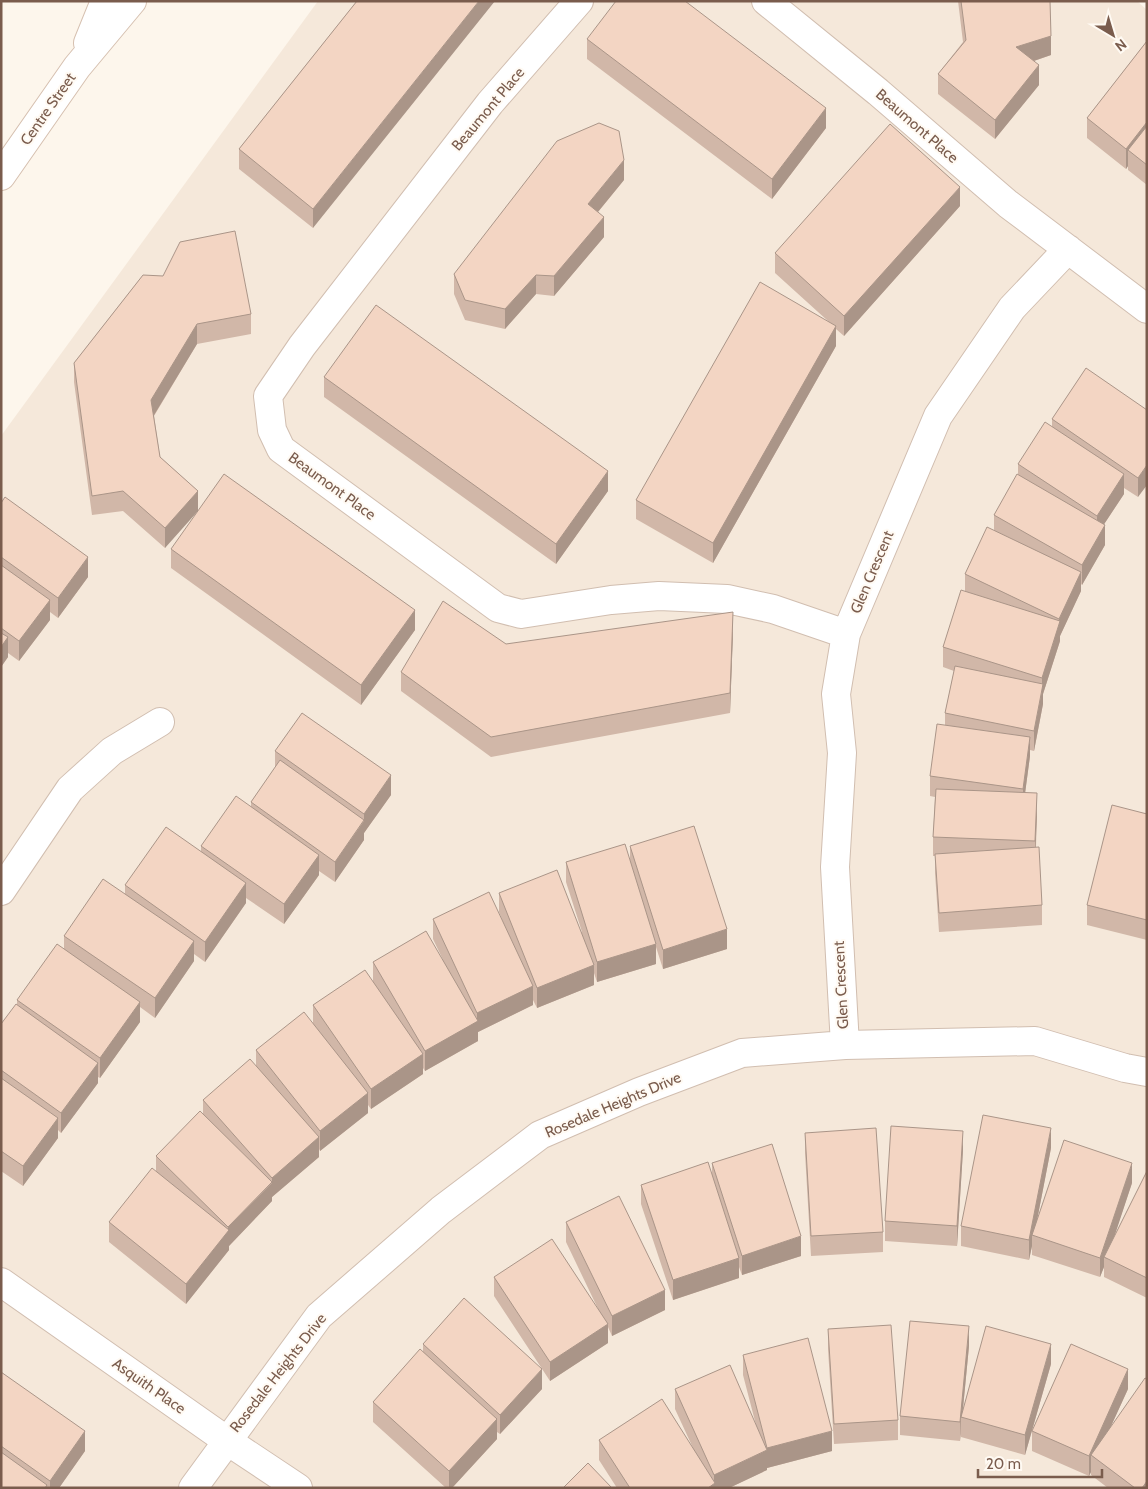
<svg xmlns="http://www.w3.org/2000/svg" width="1148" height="1489" viewBox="0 0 1148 1489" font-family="Cabin,sans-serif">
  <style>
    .residential { fill: #f5e8da }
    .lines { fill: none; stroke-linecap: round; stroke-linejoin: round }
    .minor-casing { stroke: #d1beb0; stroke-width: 30 }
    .secondary-casing { stroke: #d6c0b0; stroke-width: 30 }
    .minor { stroke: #fff; stroke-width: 28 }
    .secondary { stroke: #fff; stroke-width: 28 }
    .wall { fill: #d1b7a8 }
    .shaded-wall { fill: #aa9588 }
    .building { fill: #f3d5c3; stroke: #aa9588 }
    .labels { text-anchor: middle; stroke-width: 4; stroke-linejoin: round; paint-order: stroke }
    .street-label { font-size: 15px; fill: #7a5c4d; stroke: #fffaf3 }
  </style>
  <rect width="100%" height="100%" fill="#fdf6ec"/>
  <path class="residential" d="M318,1h819l10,9v1478h-1146v-1052z"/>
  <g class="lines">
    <g class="minor-casing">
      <path id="minor" d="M579,1l-89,102 -188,243 -34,50 4,34 9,19 217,159 23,6 90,-14 48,-4 68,3 46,10 73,25
        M766,1l112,91 130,112 139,105
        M1,891l69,-102 42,-38 48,-29
        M845,1045l-10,-178 7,-114 -6,-59 10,-60 92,-218 74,-108 56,-59
        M1,1282l225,158 72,48
        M193,1488l126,-172 122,-106 99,-75 99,-43 103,-39 103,-8 190,-4 90,27 22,4"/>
    </g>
    <g class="secondary-casing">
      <path id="secondary" d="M88,43l17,-42
        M1,176l76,-109 55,-66"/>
    </g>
    <use href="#minor" class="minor"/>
    <use href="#secondary" class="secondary"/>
  </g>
  <path class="wall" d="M357,1l-44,227 -74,-59v-20z
    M958,1h92l1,54 -17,6 5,24 -44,54 -57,-45v-20l25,-32z
    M587,39l239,89 -54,71 -185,-140z
    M1147,41v144l-19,-15v-4l-2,3 -39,-31v-20z
    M624,180l-26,32 6,25 -50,59 -18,-2 -31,35 -40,-9 -11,-26v-20z
    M960,206l-116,130 -8,-7v17l-123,217 -77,-44v-19l192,-179 -53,-48v-20z
    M143,275l108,39v20l-54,10 -43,72 6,41 38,34 -33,57 -42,-37 -31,4 -18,-133v-19z
    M324,377l284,114 -52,73 -232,-167z
    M1147,410l-9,87 -14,-9v6l-20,30 1,21 -23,40 -1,-1v7l-21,45v5l-17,53v10l-9,47 -4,-1v6l-5,37 12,20 -1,34 6,58v20l-103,7 -4,-59v-17h-2v-19l2,-40 -5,-1v-20l15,-51v-12l9,-42 -11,-4v-20l22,-56v-17l29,-44v-15l24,-40v-11l34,-37v-8z
    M1,503l87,74 -30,41 -8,-6v8l-31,41 -11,-8v4l-7,10z
    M171,549l244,81 -54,75 -190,-137z
    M733,632l-3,81 -239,44 -90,-66v-19l105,-28z
    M275,751l116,44 -27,38v7l-29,42 -16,-11v4l-35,49 -38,-26v5l-41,59 -11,-8v7l-39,57 -15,-11v15l-40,56 -2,-1v6l-37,50 -3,-3v8l-35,48 -22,-15v-147l16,-19v-5l47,-51v-13l61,-42v-9l76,-34v-5l50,-40v-4l24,-34z
    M1147,814v126l-60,-15v-20z
    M630,846l97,103 -64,20 -7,-22v17l-59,18 -3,-9v12l-57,23 -4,-8v5l-55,27v9l-53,30 -2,-3v6l-52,35 -3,-4v8l-48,38 -1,-2v8l-47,40v4l-43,45v4l-43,54 -77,-62v-20l47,-51v-15l47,-42v-14l53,-34v-16l57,-26v-19l60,-24v-19l70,-2 -10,-21v-20l70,3 -4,-10v-19l83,39 -16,-50v-20l64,-2z
    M805,1133l78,99v20l-72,4 -6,-103z
    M1051,1148l-14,72 95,-37 -19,56 34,-68v127l-43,-21v-10l-4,10 -68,-22v-9l-3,14 -68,-14v-20z
    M963,1150l-6,96 -72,-5v-20z
    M712,1163l89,93 -59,19 -3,-8v11l-66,22 -32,-96v-19l71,-9z
    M566,1222l99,88 -53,26 -4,-9v16l-58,38 -56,-85v-19l106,36 -34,-71z
    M828,1329l70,91v20l-64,4 -6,-95z
    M423,1344l119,45 -42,45 -3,-2v7l-45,49h-6l-73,-66v-20l50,-51z
    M969,1346l-6,63 88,-45 -26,91 -64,-18v-3l-1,7 -60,-6v-19z
    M743,1355l89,96 -65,17v2l-38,18h-112l-18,-28v-20l94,8 -18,-39v-20l81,36 -13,-50z
    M1,1372l84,79 -26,37h-58z
    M1128,1389l-17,37 36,62h-39l-17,-13v-3l-2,4 -57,-25v-20z"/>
  <path class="shaded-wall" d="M479,1h16l-182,227v-19z
    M1051,36v19l-35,12v-20z
    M1039,65v20l-44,54v-19z
    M826,108v20l-54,71v-20z
    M1147,122v20l-19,8v16l-2,3v-20z
    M624,160v20l-36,44v-20z
    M960,187v19l-116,130v-20z
    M604,217v20l-50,59v-20z
    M536,275v19l-31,35v-20z
    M197,324v20l-46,76v-20z
    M836,326v20l-123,217v-20z
    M1147,465v20l-9,12v-19z
    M608,471v20l-52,73v-20z
    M1124,474v20l-27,41v-19z
    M198,491v20l-33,37v-20z
    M1105,525v20l-23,40v-20z
    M88,557v20l-30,41v-20z
    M1081,572v19l-21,45v5l-17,53v10l-9,47v-20l8,-40v-13l17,-54v-5z
    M50,600v20l-31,41v-20z
    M415,610v20l-54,75v-20z
    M733,612v20l-3,81v-20z
    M8,637v20l-7,10v-20z
    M1030,737v19l-7,53v-20z
    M391,775v20l-27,38v7l-29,42v-20l29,-41v-7z
    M1037,793v20l-2,48v-20z
    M319,855v20l-35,49v-20z
    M246,883v20l-41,59v-20z
    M727,929v20l-64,20v-19z
    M194,941v20l-39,57v-20z
    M656,944v20l-59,18v-20z
    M594,965v20l-57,23v-20z
    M533,986v19l-55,27v9l-53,30v-20l52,-30v-8z
    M140,1002v20l-40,56v-20z
    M423,1054v20l-52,35v-20z
    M98,1063v20l-37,50v-20z
    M368,1093v20l-48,38v-20z
    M58,1118v20l-35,48v-20z
    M1051,1128v20l-17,88 -2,-1v11l-3,14v-20z
    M963,1131v19l-6,96v-20z
    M319,1137v20l-47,40v4l-43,45v4l-43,54v-20l42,-53v-4l44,-44v-5z
    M1132,1163v20l-25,76 -3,-2v10l-4,10v-19z
    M801,1236v20l-59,19v-19z
    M739,1258v20l-66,22v-20z
    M665,1290v20l-53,26v-20z
    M608,1324v19l-58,38v-19z
    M969,1326v20l-7,72 -1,-1 -1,24v-19z
    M1051,1344v20l-26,91v-20z
    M542,1369v20l-42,45v-19z
    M1128,1369v20l-32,70 -5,-4v17l-2,4v-20z
    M497,1419v20l-45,49h-3v-17z
    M85,1431v20l-26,37h-9v-7z
    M832,1431v20l-65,17v2l-38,18h-21l6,-4v-9l53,-25v-2z
    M1147,1481v7h-5z"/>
  <path class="building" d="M357,1h122l-166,208 -74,-60z
    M616,1h69l141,107 -54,71 -185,-140z
    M961,1h89l1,35 -35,11 23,18 -44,55 -57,-46 28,-34z
    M1147,41v81l-21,27 -39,-31z
    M599,123l20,8 5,29 -36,44 16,13 -50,59 -18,-1 -31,34 -40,-9 -11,-26 103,-133z
    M890,124l70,63 -116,129 -69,-63z
    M1147,126v39l-19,-15z
    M235,231l16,83 -54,10 -46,76 9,57 38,34 -33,37 -42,-37 -31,5 -18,-133 69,-88 20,1 17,-34z
    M760,282l76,44 -123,217 -77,-43z
    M376,305l232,166 -52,73 -232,-167z
    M1086,368l61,42v55l-9,13 -86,-59z
    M1045,422l79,52 -27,42 -79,-52z
    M224,474l191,136 -54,75 -190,-136z
    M1017,474l88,51 -23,40 -88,-50z
    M5,497l83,60 -30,41 -57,-41v-54z
    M987,527l94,45 -22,47 -94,-45z
    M1,565l49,35 -31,41 -18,-13z
    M961,590l99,31 -18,57 -99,-31z
    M443,601l63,43 227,-32 -3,81 -239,44 -90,-65z
    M1,633l7,4 -7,10z
    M955,666l88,18 -9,47 -89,-18z
    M302,713l89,62 -27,39 -89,-63z
    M937,724l93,13 -7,52 -93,-13z
    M280,760l84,60 -29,42 -84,-60z
    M936,789l101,4 -2,48 -102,-4z
    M236,796l83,59 -35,49 -83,-58z
    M1112,805l35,9v106l-60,-15z
    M694,826l33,103 -64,21 -33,-104z
    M166,827l80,56 -41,59 -80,-57z
    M625,844l31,100 -59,18 -31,-100z
    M1039,847l3,58 -103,8 -4,-59z
    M557,870l37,95 -57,23 -38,-95z
    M103,879l91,62 -39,57 -91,-62z
    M489,892l44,94 -56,27 -44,-94z
    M426,931l52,90 -53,30 -52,-89z
    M57,944l83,58 -40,56 -83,-58z
    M365,970l58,84 -52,35 -58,-84z
    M16,1004l82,59 -37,50 -60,-43v-46z
    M304,1012l64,81 -48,38 -64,-81z
    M250,1059l69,78 -47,41 -69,-78z
    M1,1078l57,40 -35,48 -22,-15z
    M200,1111l72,71 -44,45 -72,-71z
    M983,1115l68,13 -22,112 -68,-14z
    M891,1126l72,5 -6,95 -72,-5z
    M876,1128l7,104 -72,4 -6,-103z
    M1064,1140l68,23 -32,95 -68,-23z
    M772,1144l29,92 -59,20 -30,-93z
    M708,1162l31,96 -66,22 -32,-95z
    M152,1168l77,62 -43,54 -77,-62z
    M1147,1171v107l-43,-21z
    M619,1196l46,94 -53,26 -46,-94z
    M552,1239l56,85 -58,38 -56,-85z
    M464,1298l78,71 -42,46 -77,-71z
    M910,1321l59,5 -9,96 -60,-6z
    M891,1325l7,95 -64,4 -6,-95z
    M986,1326l65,18 -26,91 -64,-18z
    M808,1338l24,93 -65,17 -24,-93z
    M1071,1344l57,25 -39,87 -57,-25z
    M420,1349l77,70 -48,52 -76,-69z
    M730,1365l37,85 -53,25 -39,-86z
    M1,1372l84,59 -35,50 -49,-35z
    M1145,1378l2,1v102l-5,7h-7l-44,-33z
    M662,1399l53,84 -7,5h-78l-31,-48z
    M1,1452l46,33 -2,3h-44z
    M588,1463l24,25h-49z"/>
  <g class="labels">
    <g class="street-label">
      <text transform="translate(48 109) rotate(-55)" y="5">Centre Street</text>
      <text transform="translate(488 109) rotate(-50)" y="5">Beaumont Place</text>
      <text transform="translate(917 126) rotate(41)" y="5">Beaumont Place</text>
      <text transform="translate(332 486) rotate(36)" y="5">Beaumont Place</text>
      <text transform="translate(872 572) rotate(-67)" y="5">Glen Crescent</text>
      <text transform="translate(841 985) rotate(-93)" y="5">Glen Crescent</text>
      <text transform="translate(613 1105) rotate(-23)" y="5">Rosedale Heights Drive</text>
      <text transform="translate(278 1373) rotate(-52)" y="5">Rosedale Heights Drive</text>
      <text transform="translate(149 1386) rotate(35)" y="5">Asquith Place</text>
    </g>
  </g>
  <rect width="1148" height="1489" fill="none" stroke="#7a5c4d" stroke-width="5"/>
  <g transform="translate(1113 35) rotate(142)" stroke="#fffaf3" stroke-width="4" paint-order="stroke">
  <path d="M0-4L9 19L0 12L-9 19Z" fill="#7a5c4d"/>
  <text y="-8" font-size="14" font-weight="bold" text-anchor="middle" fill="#7a5c4d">N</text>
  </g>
  <path d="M978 1469v8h124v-8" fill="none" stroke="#7a5c4d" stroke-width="2.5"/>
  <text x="986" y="1469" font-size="15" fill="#7a5c4d" stroke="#fffaf3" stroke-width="4" paint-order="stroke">20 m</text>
</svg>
